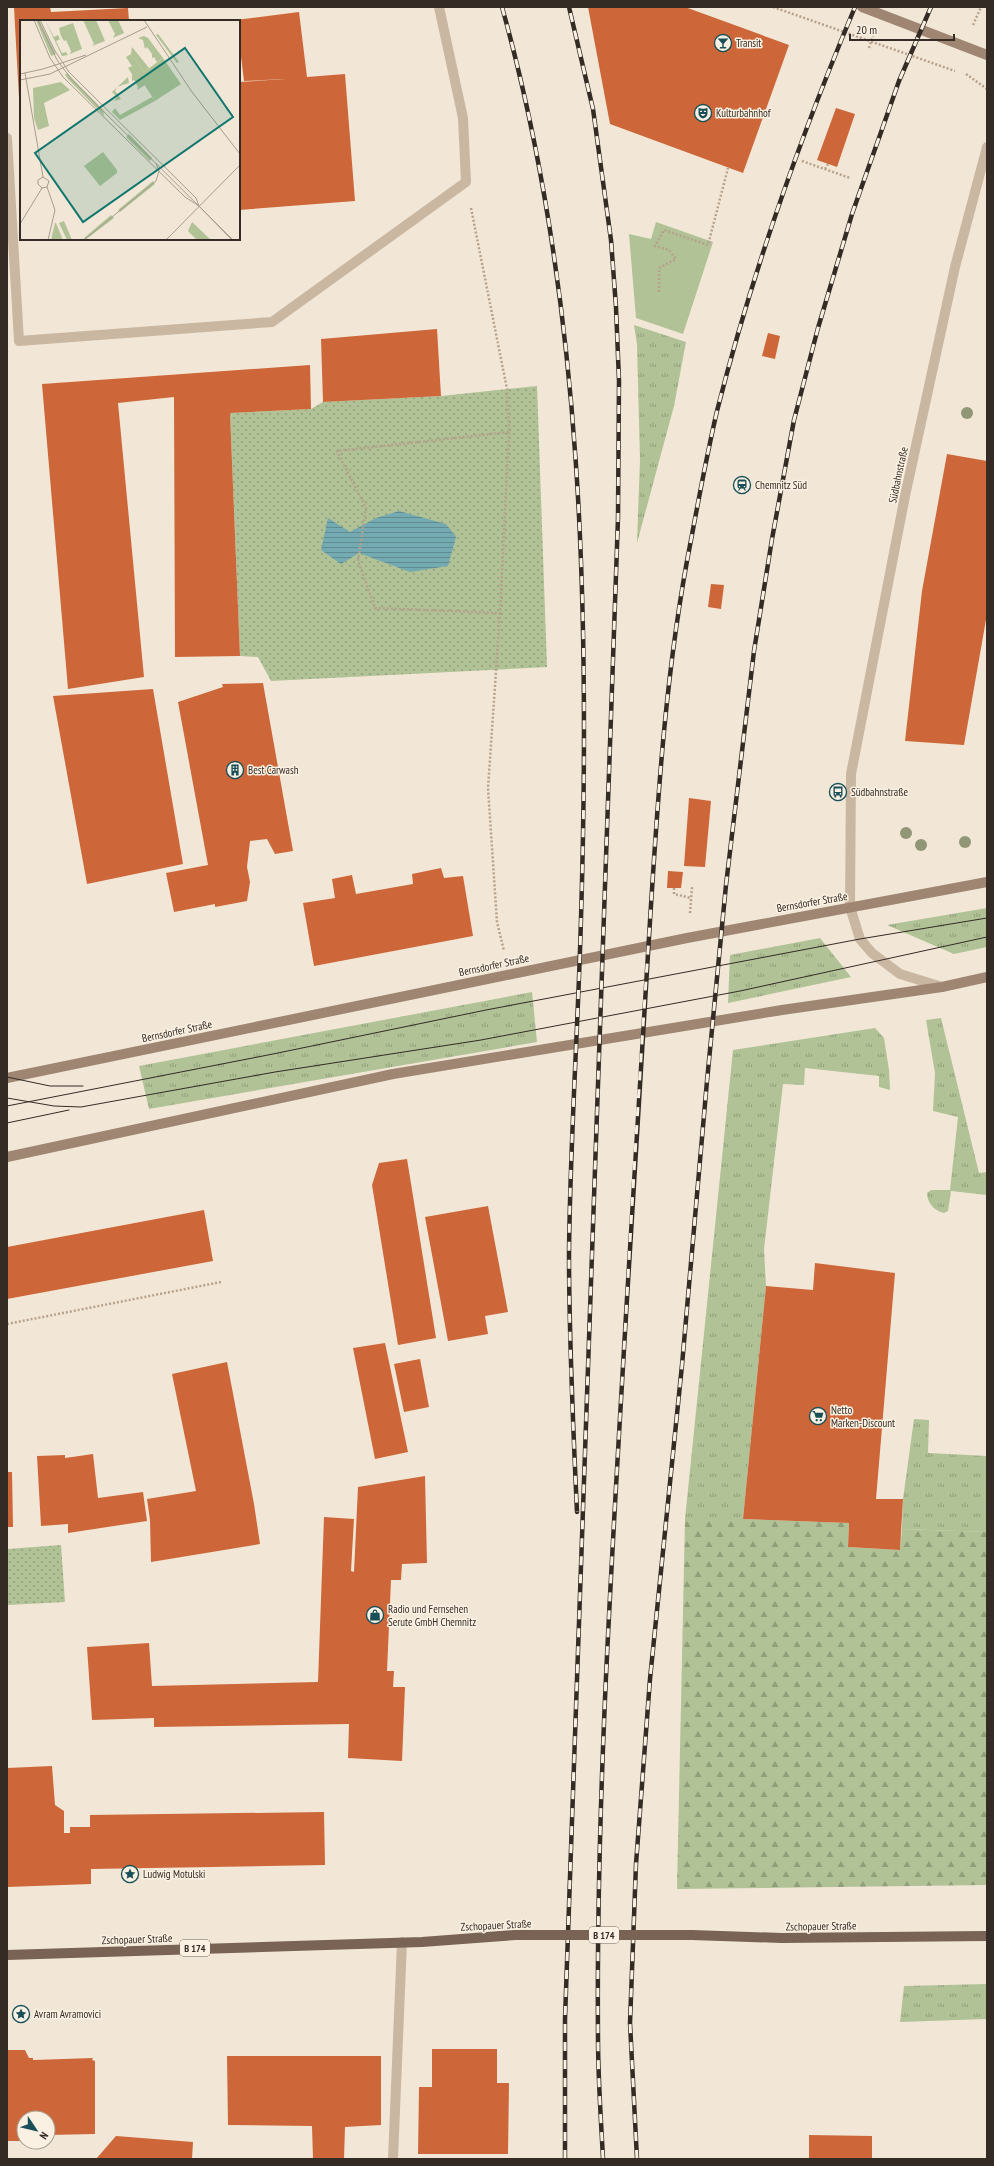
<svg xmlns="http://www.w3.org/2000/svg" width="994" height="2166" viewBox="0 0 994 2166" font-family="'PT Sans Narrow',sans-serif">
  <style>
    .grass { fill: url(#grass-tufts) }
    .forest { fill: url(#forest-firs) }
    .park { fill: url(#park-dots) }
    .garden { fill: #b0c296 }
    .water { fill: url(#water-rules) }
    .building { fill: #cd6739 }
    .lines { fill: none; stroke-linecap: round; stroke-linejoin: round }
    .path { stroke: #b6a18c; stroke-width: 2.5; stroke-dasharray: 2 2; stroke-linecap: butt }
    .lane { stroke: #cab7a2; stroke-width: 10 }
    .street { stroke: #cab7a2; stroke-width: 10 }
    .secondary { stroke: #9e8673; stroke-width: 10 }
    .primary { stroke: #786355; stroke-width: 10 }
    .tram { stroke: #342b25; stroke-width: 1 }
    .rail-casing { stroke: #342b25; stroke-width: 4.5 }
    .rail { stroke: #faf1e2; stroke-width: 3; stroke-dasharray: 9; stroke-linecap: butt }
    .primary-bridge { stroke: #786355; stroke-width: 10 }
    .tree { fill: #919676 }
    .labels { text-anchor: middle; stroke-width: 3; stroke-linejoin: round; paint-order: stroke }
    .shield { fill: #faf1e2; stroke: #6f665e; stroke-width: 1 }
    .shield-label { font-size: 10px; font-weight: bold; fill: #342b25 }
    .poi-label { font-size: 11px; fill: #342b25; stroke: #faf1e2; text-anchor: start }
    .street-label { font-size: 11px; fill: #342b25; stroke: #faf1e2 }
    .inset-road { fill: none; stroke: #a69c8f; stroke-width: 1 }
    .view { fill: #0f766e; fill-opacity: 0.15; stroke: #0f766e; stroke-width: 2 }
    .inset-edge { fill: none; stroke: #342b25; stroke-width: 2 }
  </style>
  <defs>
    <pattern id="grass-tufts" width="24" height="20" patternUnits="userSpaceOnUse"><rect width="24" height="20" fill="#b0c296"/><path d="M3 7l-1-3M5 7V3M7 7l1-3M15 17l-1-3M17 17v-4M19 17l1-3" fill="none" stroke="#909e7a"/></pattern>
    <pattern id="forest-firs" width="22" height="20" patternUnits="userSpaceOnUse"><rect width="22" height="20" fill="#b0c296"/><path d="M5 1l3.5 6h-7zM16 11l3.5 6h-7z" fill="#909e7a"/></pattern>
    <pattern id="park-dots" width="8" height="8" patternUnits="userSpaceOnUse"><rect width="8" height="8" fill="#b0c296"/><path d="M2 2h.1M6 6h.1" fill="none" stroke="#909e7a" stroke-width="1.8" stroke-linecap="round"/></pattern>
    <pattern id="water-rules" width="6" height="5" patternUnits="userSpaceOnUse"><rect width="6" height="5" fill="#74aab1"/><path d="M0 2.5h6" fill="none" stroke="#608b90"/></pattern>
  </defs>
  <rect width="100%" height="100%" fill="#f2e7d6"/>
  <path class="grass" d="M634,325l52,17 -12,64 -37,137 3,-83 -3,-116z
    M987,908v39l-33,7 -67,-29z
    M820,938l31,39 -123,26 2,-48z
    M532,992l5,50 -388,67 -10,-43z
    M941,1018l38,155 8,-1v23l-36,-4 -3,20 -4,2c-10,-2 -17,-11 -17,-20l4,-3h19l8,-73 -25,-6 2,-38 -9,-53z
    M875,1028l9,10 5,32 1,20 -11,-3v-11l-74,-8 -1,17 -21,-1 -19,165 2,37 -23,233h-58l48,-469z
    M914,1419l15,1 -1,33 59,3v76l-85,-3 1,-30z
    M987,1984v35l-87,3 4,-36z"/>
  <path class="forest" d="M685,1519h58l106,4 -1,24 52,3 2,-21 85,3v353l-310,4z"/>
  <path class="park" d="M537,386l10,281 -276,14 -13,-24 -18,-1 -10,-243 81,-4 12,-7 118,-6z
    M61,1545l4,57 -58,3v-56z"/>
  <path class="garden" d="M656,222l57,20 -30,92 -47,-16 -7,-84 22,5z"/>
  <path class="water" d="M399,511l47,13 10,13 -8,29 -38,6 -51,-19 -18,11 -20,-14 7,-32 22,14 26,-14z"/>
  <path class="building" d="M14,7h36l1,5 77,-4 1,13h-108v114z
    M588,7h97l104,38 -46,128 -133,-49z
    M299,12l8,65 38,-3 10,127 -116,9v-128l46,-3 -41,2 -5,-41v-19l-4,-1z
    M836,108l19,6 -18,53 -20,-7z
    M437,329l4,67 -118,6 -2,-63z
    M768,333l12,3 -5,23 -13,-3z
    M310,365l1,44 -81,4 10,243 -65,1 -1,-260 -56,6 26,274 -76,12 -26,-305z
    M947,454l40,7v153l-23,131 -59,-4 17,-150z
    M711,584l13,1 -3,24 -13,-2z
    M263,683l30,168 -18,3 -8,-15 -17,2 -3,26 3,15 -3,19 -32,6v-3l-41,8 -8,-39 42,-8 -30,-163 45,-15 -1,-3z
    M153,689l30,175 -96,20 -34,-188z
    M689,798l22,3 -6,66 -21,-1z
    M441,868l3,10 19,-2 10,60 -159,30 -11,-63 32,-5 -3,-19 20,-4 4,19 57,-10 -1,-10z
    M668,871l15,1 -2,16h-14z
    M407,1159l29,179 -38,7 -26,-160 7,-22z
    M488,1206l20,106 -23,4 3,18 -40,7 -23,-124z
    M204,1210l9,51 -206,38v-52z
    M815,1263l80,10 -19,226h27l-3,51 -52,-3 1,-24 -106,-4 23,-233 47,4z
    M385,1343l23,109 -33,7 -22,-111z
    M420,1359l9,48 -25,5 -10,-48z
    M227,1362l27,142 6,40 -109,18 -1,-42 -3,-21 49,-8 -24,-117z
    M93,1454l5,44 45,-6 4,29 -79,12v-9l-27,2 -4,-70 28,-1v3z
    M7,1472h5l1,55h-6z
    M425,1476l2,87 -25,1 -1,16h-10l-4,91h7l-1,16h12l-3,74 -54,-3 1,-34 -195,3v-9l-62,2 -5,-73 62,-4 3,43 166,-4 6,-165 30,2 -3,52 3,1 4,-85z
    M52,1766l3,39 9,6v22h6v-6h20v-12l234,-3 1,53 -234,4v15l-84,3v-119z
    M432,2049h65v34h12l-1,71h-90l1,-67h13z
    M8,2050h17l4,8h4v2l60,-2 -1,2 3,1v73l-47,1v-17h-24v23h-17z
    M227,2056h154v69l-36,2 -1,32h-31l-1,-33 -84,-1z
    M809,2135l63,1v23h-63z
    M116,2136l77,6 -1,17h-96z"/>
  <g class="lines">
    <path class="path" d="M773,7l182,64
      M973,25l8,-18
      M869,48l4,-12
      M966,74l21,15
      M802,161l48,17
      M825,169l3,-5
      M471,208l36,181 2,43 -9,181 -125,-5 -17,-47 8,-53 -29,-57 172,-19
      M659,292v-24l17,-9 -7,-9 -14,-4 9,-16 44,15 20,-77
      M500,613l-12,175 9,134 7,29
      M674,888v6l17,4
      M690,913l2,-26
      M7,1324l214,-42"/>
    <path class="lane" d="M7,138l12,203 253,-19 194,-140 -3,-64 -24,-111
      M850,907l10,32 12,14 28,21 42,13
      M393,2159l9,-217"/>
    <path class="street" d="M850,907l1,-133 54,-278 50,-229 32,-120"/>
    <path class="secondary" d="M862,7l125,48
      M7,1078l680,-140 300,-56
      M7,1157l386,-83 389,-64 160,-23 45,-10"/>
    <path class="primary" d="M692,1935l89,3 206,-2
      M7,1955l415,-13 93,-7"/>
    <path class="tram" d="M7,1077l43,9h33
      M7,1098l47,8 27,1 194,-35 206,-32 259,-49 247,-54
      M7,1106l266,-52 213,-44 374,-71 127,-21
      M7,1123l62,-13"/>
    <g class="rail-casing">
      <path id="rail" d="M502,7c82,294 88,609 79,912 -3,112 -11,223 -12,335 0,86 4,172 8,258
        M565,2159v-140l53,-1501 1,-137 -3,-74 -5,-67 -18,-131 -24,-102
        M603,2159c-2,-40 -5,-80 -5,-121 -2,-241 14,-482 28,-723 7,-131 15,-262 24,-394 8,-127 16,-255 41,-381 8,-43 16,-86 26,-129 35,-138 83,-273 138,-404
        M637,2159l-7,-136 6,-159 14,-185 32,-314 25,-284 19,-196 28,-234 18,-112 22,-119 24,-92 34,-114 28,-79 19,-54 32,-74"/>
    </g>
    <use href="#rail" class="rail"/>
    <path class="primary-bridge" d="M515,1935h177"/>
  </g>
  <g class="tree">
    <circle cx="967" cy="413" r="6"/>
    <circle cx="906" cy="833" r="6"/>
    <circle cx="965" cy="842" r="6"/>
    <circle cx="921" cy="845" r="6"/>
  </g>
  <defs>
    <g id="bar-ring" transform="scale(0.9)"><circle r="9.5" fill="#faf1e2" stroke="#184f58" stroke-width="1.5"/><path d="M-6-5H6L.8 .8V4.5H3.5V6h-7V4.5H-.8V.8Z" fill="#184f58"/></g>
    <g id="theatre-ring" transform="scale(0.9)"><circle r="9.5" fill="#faf1e2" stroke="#184f58" stroke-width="1.5"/><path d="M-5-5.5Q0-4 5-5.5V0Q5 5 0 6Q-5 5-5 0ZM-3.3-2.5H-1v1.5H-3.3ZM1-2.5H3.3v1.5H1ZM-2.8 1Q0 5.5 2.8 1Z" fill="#184f58"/></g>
    <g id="station-ring" transform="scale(0.9)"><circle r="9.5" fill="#faf1e2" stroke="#184f58" stroke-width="1.5"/><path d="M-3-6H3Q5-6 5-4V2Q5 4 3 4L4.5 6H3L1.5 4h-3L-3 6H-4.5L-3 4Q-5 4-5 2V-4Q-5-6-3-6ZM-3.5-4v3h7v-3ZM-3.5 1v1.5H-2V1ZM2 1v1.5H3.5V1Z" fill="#184f58"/></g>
    <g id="building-ring" transform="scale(0.9)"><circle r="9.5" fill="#faf1e2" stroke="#184f58" stroke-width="1.5"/><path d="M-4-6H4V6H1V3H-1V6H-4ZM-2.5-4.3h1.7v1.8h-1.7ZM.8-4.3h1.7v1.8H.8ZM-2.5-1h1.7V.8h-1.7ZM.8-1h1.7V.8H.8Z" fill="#184f58"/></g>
    <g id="bus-ring" transform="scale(0.9)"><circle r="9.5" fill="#faf1e2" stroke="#184f58" stroke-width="1.5"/><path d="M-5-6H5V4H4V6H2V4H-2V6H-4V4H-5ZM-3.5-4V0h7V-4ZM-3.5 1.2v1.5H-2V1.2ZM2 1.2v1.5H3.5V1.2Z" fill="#184f58"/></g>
    <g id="supermarket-ring" transform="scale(0.9)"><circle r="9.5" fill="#faf1e2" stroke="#184f58" stroke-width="1.5"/><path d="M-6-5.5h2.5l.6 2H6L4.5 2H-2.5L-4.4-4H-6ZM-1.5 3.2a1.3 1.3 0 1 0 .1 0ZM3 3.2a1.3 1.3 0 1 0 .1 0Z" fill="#184f58"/></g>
    <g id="shop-ring" transform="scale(0.9)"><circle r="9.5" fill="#faf1e2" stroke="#184f58" stroke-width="1.5"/><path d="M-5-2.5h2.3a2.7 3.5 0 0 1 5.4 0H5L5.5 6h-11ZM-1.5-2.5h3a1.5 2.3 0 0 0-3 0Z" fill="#184f58"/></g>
    <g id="sight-ring" transform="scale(0.9)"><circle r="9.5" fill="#faf1e2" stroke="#184f58" stroke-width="1.5"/><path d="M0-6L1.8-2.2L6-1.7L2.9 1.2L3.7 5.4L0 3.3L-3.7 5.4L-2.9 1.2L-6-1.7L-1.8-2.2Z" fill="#184f58"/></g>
  </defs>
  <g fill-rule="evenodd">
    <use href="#bar-ring" x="723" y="43"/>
    <use href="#theatre-ring" x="703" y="113"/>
    <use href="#station-ring" x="742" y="485"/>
    <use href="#building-ring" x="235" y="770"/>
    <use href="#bus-ring" x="838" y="792"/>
    <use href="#supermarket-ring" x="818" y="1416"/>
    <use href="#shop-ring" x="375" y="1615"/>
    <use href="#sight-ring" x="130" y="1874"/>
    <use href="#sight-ring" x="21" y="2014"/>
  </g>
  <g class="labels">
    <g class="shield">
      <rect x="589" y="1927" width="30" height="16" rx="3"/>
      <rect x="180" y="1940" width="30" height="16" rx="3"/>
    </g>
    <g class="shield-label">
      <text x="604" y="1939">B 174</text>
      <text x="195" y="1952">B 174</text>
    </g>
    <g class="poi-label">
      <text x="736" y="47">Transit</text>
      <text x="716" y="117">Kulturbahnhof</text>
      <text x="755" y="489">Chemnitz Süd</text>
      <text x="248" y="774">Best Carwash</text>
      <text x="851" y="796">Südbahnstraße</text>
      <text x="831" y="1414">Netto<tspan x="831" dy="13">Marken-Discount</tspan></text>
      <text x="388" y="1613">Radio und Fernsehen<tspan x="388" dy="13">Serute GmbH Chemnitz</tspan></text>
      <text x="143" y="1878">Ludwig Motulski</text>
      <text x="34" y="2018">Avram Avramovici</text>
    </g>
    <g class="street-label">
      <text transform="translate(898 475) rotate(-78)" y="4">Südbahnstraße</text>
      <text transform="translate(812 902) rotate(-10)" y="4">Bernsdorfer Straße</text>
      <text transform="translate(494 965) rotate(-12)" y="4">Bernsdorfer Straße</text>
      <text transform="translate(177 1031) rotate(-12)" y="4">Bernsdorfer Straße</text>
      <text transform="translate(496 1925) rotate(-3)" y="4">Zschopauer Straße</text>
      <text transform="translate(821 1926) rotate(-1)" y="4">Zschopauer Straße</text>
      <text transform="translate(137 1939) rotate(-2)" y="4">Zschopauer Straße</text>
    </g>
  </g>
  <g transform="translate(20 20)">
    <rect width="220" height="220" fill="#f2e7d6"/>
    <path d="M16,0h3l17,34 -5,2zM25,0l9,17 4,-2 2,4 -4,2 6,12 4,-1 2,3 -6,1zM63,0h13l9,21 -13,5 2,-2zM88,0h10l6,13 -11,5 2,-4zM53,3l9,26 -12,5 1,-3 -5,-11 -2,1 -3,-5 -2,-8zM138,14l21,28 -2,1 -21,-28zM124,16l4,2 15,20 -6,4 -3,-5 -2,1v-4l-5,-7 -2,2 -2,-9 -5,-2zM112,27l17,21 -5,4 -13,-18zM112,46l13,19 -8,5 1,-3 -4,-7 -2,1v-7l-4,-6zM47,53l36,37 1,6 -36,-37 -3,-4zM108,57l1,6 -12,4 -2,4 6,8 -7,2 -5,7 8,-11 -5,-5zM41,62l9,8 -26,13 5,23 -11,4 -4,-12 -1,-30zM132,77l3,4 -35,19 -8,-8 3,-4 5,7zM109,114l23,24 -2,3 -24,-24zM133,161l2,3 -35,28 -2,-2zM91,195l3,3 -29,22 -1,-2zM44,201l8,19h-5l-8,-17zM172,202l19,18h-14l-9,-9zM35,203h1l7,17h-12z" fill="#b0c296"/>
    <path d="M111,34l13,18 19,-14 18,26 -26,17 -29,-44z" fill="#b0c296"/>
    <path d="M83,132l14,18v3l-17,13 -16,-20z" fill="#b0c296"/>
    <path class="inset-road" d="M14,0l16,38 13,19 122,120 14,9M18,0l19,40 16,21 160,159M20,0l15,31 14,21 127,126 3,8 33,34M124,0l48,72 48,62M5,53l18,104M0,54l23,-5 43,-14M0,60l30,-6 97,-47M23,157l-5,3v4l4,4 5,-1M23,157l6,4 -2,6M27,167l8,23 -7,30M0,204l22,-36M64,220l72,-59 3,-10 -3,-8M146,220l74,-75"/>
    <path class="view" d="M165,28l48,69 -150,105 -48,-69z"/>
    <rect width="220" height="220" class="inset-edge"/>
  </g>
  <rect width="994" height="2166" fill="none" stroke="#342b25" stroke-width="16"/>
  <g transform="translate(36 2130) rotate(125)"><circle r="19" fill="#faf1e2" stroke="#aba296"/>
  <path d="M0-3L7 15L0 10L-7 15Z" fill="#184f58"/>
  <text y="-6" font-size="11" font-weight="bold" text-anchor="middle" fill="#342b25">N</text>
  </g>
  <path d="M850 34v6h104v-6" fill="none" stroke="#342b25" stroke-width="2"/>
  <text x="856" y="34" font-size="12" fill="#342b25" stroke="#faf1e2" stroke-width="3" paint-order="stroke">20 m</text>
</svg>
